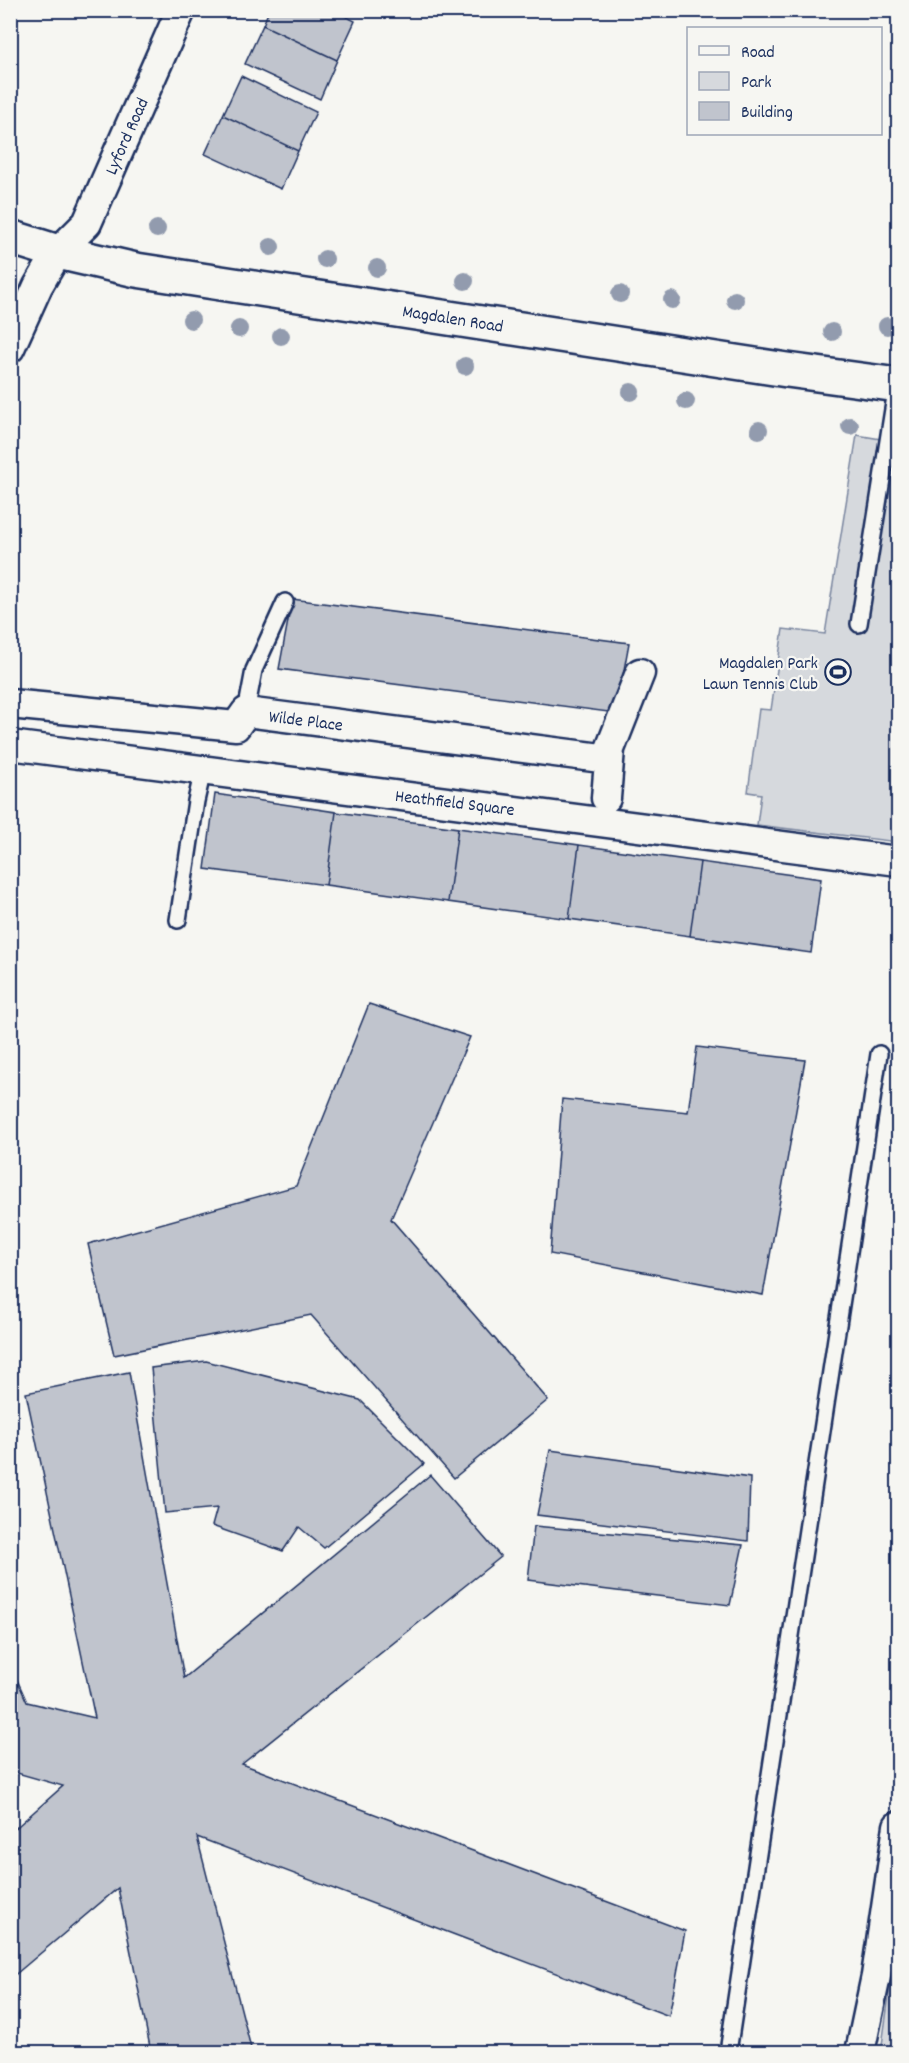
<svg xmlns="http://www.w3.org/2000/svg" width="909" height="2063" viewBox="0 0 909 2063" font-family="Dekko,sans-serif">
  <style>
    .green { fill: #d6d9dd; stroke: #78849e; stroke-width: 1.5 }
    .building { fill: #c0c4cd; stroke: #1b2f5e; stroke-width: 1.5 }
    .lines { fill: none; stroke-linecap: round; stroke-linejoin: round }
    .service-casing { stroke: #1b2f5e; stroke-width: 20 }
    .minor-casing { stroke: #1b2f5e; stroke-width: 33 }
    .tertiary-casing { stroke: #1b2f5e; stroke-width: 38 }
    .service { stroke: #f6f6f2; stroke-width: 15 }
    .minor { stroke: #f6f6f2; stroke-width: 28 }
    .tertiary { stroke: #f6f6f2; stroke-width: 33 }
    .tree { fill: #929bae }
    .labels { text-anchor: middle; stroke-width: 4.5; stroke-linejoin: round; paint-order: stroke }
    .street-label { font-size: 18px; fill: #1b2f5e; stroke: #f6f6f2 }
    .poi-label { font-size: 18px; fill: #1b2f5e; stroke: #f6f6f2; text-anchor: end }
  </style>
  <rect width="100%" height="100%" fill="#f6f6f2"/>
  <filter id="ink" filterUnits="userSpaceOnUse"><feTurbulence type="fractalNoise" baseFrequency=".0167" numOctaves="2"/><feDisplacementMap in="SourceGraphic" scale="12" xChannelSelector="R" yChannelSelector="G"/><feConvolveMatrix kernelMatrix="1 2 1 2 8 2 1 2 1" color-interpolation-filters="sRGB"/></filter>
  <g filter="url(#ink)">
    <path class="green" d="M857,435l41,7v400l-141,-17 4,-31 -13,-2 11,-83 12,1 12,-81 42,5z
      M898,1933v119h-17z"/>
    <path class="building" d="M269,10h64l22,11 -18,39 -74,-35z
      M263,25l74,35 -17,39 -75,-35z
      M241,76l75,36 -18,39 -75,-36z
      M223,115l75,36 -17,38 -76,-35z
      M292,599l337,44 -13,70 -337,-44z
      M215,794l121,18 -10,73 -121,-16z
      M336,812l122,16 -10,74 -122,-17z
      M458,828l121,17 -10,74 -121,-17z
      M579,845l121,17 -10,74 -121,-17z
      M700,862l121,17 -10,74 -121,-17z
      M369,1004l101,33 -79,182 157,181 -94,78 -143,-163 -197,40 -26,-111 208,-58z
      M697,1047l108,13 -42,235 -213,-41 12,-155 126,13z
      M206,1361l154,39 64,64 -100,84 -25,-21 -16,24 -71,-25 5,-18 -52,5 -14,-145z
      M129,1372l55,306 246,-203 71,82 -259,207 443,167 -16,85 -472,-179 55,215h-101l-33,-164 -108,91v-146l53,-47 -53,-15v-107l17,38 68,16 -69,-325z
      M550,1450l200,28 -2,63 -211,-26z
      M534,1526l209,19 -13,60 -202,-25z"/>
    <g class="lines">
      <g class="service-casing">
        <path id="service" d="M859,624l38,-240
          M246,712l8,-42 31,-68
          M178,920l18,-119 7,-31
          M728,2052l151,-998"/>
      </g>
      <g class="minor-casing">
        <path id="minor" d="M10,348l28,-62 20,-34 29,-29 94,-213
          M10,704l226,22 10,-14 363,47
          M10,745l888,116
          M606,798l4,-49 30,-76
          M860,2052l16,-76 22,-150"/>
      </g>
      <g class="tertiary-casing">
        <path id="tertiary" d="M10,237l48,15 78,18 651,100 111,15"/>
      </g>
      <use href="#service" class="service"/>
      <use href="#minor" class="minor"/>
      <use href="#tertiary" class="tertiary"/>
    </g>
    <g class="tree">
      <circle cx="157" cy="229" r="9"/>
      <circle cx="271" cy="247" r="9"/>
      <circle cx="325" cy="259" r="9"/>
      <circle cx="377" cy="268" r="9"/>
      <circle cx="465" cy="281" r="9"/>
      <circle cx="620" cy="294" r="9"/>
      <circle cx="672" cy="300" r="9"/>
      <circle cx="735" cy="300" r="9"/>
      <circle cx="191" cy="320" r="9"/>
      <circle cx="887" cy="326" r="9"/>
      <circle cx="239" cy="329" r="9"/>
      <circle cx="832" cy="332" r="9"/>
      <circle cx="281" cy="336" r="9"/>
      <circle cx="465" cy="366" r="9"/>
      <circle cx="631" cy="392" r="9"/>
      <circle cx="686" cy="401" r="9"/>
      <circle cx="850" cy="426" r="9"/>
      <circle cx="759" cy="430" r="9"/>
    </g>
  </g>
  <defs>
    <g id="stadium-ring" transform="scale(1.35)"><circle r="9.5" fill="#f6f6f2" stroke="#1b2f5e" stroke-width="1.5"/><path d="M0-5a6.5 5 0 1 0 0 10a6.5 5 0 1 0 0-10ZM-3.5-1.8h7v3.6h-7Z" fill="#1b2f5e"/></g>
  </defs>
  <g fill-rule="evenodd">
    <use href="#stadium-ring" x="838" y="672"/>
  </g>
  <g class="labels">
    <g class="street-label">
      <text transform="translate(126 136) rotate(-66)" y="6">Lyford Road</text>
      <text transform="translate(453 318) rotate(9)" y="6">Magdalen Road</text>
      <text transform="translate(306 720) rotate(7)" y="6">Wilde Place</text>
      <text transform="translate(455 802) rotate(7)" y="6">Heathfield Square</text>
    </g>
    <g class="poi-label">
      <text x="818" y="668">Magdalen Park<tspan x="818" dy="21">Lawn Tennis Club</tspan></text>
    </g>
  </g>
  <rect width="909" height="2063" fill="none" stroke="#f6f6f2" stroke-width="36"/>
  <rect x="18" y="18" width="873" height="2027" fill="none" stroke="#1b2f5e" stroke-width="2" filter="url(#ink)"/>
  <rect x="687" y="27" width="195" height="108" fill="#f6f6f2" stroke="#9ea6b7" stroke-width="1.5"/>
  <rect x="699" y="46" width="30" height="9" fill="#f6f6f2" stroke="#9ea6b7" stroke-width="1.5"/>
  <text x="741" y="57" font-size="18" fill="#1b2f5e">Road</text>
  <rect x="699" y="72" width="30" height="18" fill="#d6d9dd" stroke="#9ea6b7" stroke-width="1.5"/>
  <text x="741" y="87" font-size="18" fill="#1b2f5e">Park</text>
  <rect x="699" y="102" width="30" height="18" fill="#c0c4cd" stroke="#9ea6b7" stroke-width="1.5"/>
  <text x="741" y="117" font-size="18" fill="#1b2f5e">Building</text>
</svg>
